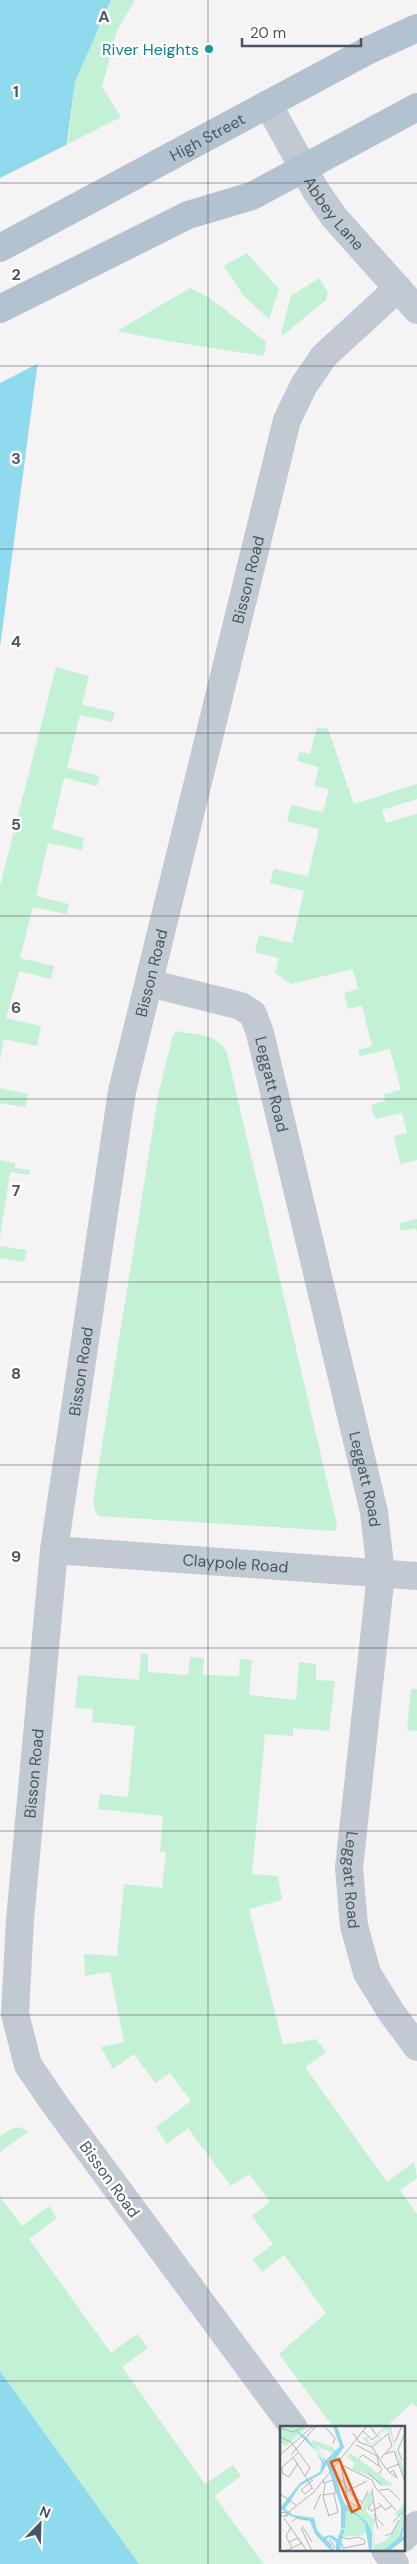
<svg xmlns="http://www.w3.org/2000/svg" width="417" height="2564" viewBox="0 0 417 2564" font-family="'DM Sans',sans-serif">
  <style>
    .green { fill: #c3f1d5 }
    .water { fill: #90daee }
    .pier { fill: #f5f3f3 }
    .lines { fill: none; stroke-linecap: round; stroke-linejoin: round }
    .street { stroke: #c1cad2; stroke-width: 28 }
    .primary { stroke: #b3c2d1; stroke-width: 28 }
    .grid { fill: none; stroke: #4a5661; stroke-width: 1; stroke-opacity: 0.55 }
    .culture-dot { fill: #0f9aa8; stroke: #fff; stroke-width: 2 }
    .labels { text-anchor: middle; stroke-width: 5; stroke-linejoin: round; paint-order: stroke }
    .culture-label { font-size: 16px; fill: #0d838f; stroke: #fff; text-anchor: end }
    .street-label { font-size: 16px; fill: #4a5661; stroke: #fff }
    .inset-road { fill: none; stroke: #b1b4b9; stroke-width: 1 }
    .view { fill: #e8590c; fill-opacity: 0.15; stroke: #e8590c; stroke-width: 2.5 }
    .inset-edge { fill: none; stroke: #4a5661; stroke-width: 2.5 }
    .grid-label { font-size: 16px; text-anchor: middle; font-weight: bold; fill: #4a5661; stroke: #fff; stroke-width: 5; stroke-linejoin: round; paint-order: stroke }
  </style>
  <rect width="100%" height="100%" fill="#f5f3f3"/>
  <path class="green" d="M111,0h24l-18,30 -15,57 19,30 -53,27 7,-62z
    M247,253l32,36 -10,30 -26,-24 -19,-29z
    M319,278l9,14 -2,8 -44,36 -1,-3 10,-37z
    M190,288l21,11 55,43 -2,14 -97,-15 -50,-10z
    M56,667l33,9 -7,29 33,7 -3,10 -32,-7 -13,53 33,8 -3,10 -33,-8 -12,51 32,9 -2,12 -34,-7 -12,53 33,8 -2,10 -34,-7 -13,51 34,8 -3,13 -32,-8 -13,47 35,8 -4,20 -33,-7 -4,22v-175z
    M317,727l11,2 26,75 63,-20v15l-35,11 4,13 31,-9v346l-17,4 -6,-28 13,-3 -5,-20 -27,6 -4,-14 14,-4 -1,-7 17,-4 -11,-41 -30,7 -2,-6 14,-4 -10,-40 -14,3 -4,-16 14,-4 -5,-20 -62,15 -16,-11 4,-15 -24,-6 4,-17 33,8 12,-52 -34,-8 4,-14 34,7 11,-47 -32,-8 4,-16 32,7 6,-23 -15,-3 5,-19 -22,-6 2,-9 11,2z
    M176,1031c19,4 43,2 51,22l110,471 -2,7 -237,-15 -3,-6 -2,-9 66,-410 14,-56z
    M0,1088l28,6 -3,13 -25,-4z
    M0,1160l15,3v5l15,2 -1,5 -19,-3 -10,66z
    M417,1219v14l-1,-5 -15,3 -2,-8z
    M0,1246l27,4 -3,12 -24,-4z
    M141,1654h7v18l40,3 2,-18 14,1 -1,17 36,1 1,-17 12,1 -3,35 47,5 3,-38 17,2v16l19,1 -6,50 -36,-3v8l-28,-2 -13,140 26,2 4,24 -33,9 34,136 33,-6 10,13 -21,15 82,115 27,-20 3,16 -17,12 17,24v193l-5,-4 -27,25h-51l-55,-74 47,-41 -42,-58 -22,17 -9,-13 20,-15 -21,-28 18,-14 -21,-28 -18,12 -43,-58 -21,16 -11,-17 35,-26 -21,-28 -15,10 -21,-29 -21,15 -12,-22 23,-5 -14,-70 -25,4 -1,-22 33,2 7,-72 38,4 4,-36 -6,-1 3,-35 -65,-7 2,-15 28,3 7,-71 -43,-4 1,-13 -18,-1 3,-33 61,5z
    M411,1689h6v42l-10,-1z
    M18,2127l11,4 -29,21v-16l9,-6z
    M0,2197l22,29 27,-20 8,12 -28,21 82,114 26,-19 11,14 -26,19 83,117 28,-19 8,11 -27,20 50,68h-125l-139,-193z"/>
  <path class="water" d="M0,0h111l-36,82 -75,565z
    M0,2371l139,193h-139z"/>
  <path class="pier" d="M68,144l-27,218 -41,21v-205z"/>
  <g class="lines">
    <g class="street">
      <path id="s1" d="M268,104l48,87 18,26 83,93"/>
      <path id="s2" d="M149,983l92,23 12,8 7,19 114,479 7,62 -32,294 5,58 13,47 24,39 26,35"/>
      <path id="s3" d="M54,1550l363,26"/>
      <path id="s4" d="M294,2428l-238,-322 -28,-41 -13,-51 5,-94 34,-370 68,-459 165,-671 17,-35 20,-29 74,-68"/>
      <path d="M403,2538l14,-13"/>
      <path d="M385,2550l10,14"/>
    </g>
    <g class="primary">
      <path id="s5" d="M0,248l369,-198 48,-22"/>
      <path d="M0,309l188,-94 64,-19 165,-89"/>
    </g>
  </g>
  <path class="grid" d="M208,0v2564M0,183h417M0,366h417M0,549h417M0,733h417M0,916h417M0,1099h417M0,1282h417M0,1465h417M0,1648h417M0,1831h417M0,2015h417M0,2198h417M0,2381h417"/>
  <circle class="culture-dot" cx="209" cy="49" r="5"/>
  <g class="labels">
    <g class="culture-label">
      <text x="199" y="55">River Heights</text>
    </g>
    <g class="street-label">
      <text dy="6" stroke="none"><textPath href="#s5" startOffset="235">High Street</textPath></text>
      <text dy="6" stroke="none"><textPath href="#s1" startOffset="128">Abbey Lane</textPath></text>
      <text dy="6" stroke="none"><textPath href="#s4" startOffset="1959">Bisson Road</textPath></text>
      <text dy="6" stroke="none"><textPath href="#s4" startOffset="1554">Bisson Road</textPath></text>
      <text dy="6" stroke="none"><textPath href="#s2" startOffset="182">Leggatt Road</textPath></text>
      <text dy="6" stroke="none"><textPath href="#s4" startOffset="1149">Bisson Road</textPath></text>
      <text dy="6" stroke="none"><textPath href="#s2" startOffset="588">Leggatt Road</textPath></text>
      <text dy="6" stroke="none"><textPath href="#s3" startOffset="182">Claypole Road</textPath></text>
      <text dy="6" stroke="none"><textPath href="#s4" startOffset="744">Bisson Road</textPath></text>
      <text dy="6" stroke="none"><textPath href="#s2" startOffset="992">Leggatt Road</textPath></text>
      <text transform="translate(110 2179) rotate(54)" y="6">Bisson Road</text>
    </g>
  </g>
  <g transform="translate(280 2426)">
    <rect width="125" height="125" fill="#f5f3f3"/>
    <path d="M0,0h29l-23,20 -6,-4zM107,0h4l4,22 10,22v11l-15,-48 -2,-3 -6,5 6,-7 -8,5v6l-7,5h-5l-6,-6 6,-1 1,6h4l6,-4 -2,-6zM33,14l19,7 5,4 -8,9 -3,1 7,-8 -15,-6 5,7 -6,-7 6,10 -12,-14zM70,27l13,9 30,23 -12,1 -14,-13 4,4 -19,-8 3,-6 -8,-6zM92,64l1,11 -8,10 10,9 -2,10 2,15 12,-5 16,-27 -5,3 -4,-2 11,-10v16l-6,17 -16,14h-9l-2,-20 -5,-9 -20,-16 2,-3 12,9 5,-16zM66,84l16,9 5,12 -4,4 -20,2 -1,9 -4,-1 7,-15z" fill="#c3f1d5"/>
    <path d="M11,0l17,13 16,23 16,-16 -7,-20h4l7,21 -11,16 8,32 4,9 22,18 5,10v19h-3l-4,-27 -6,-7 -13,-7 -1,19 -4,-1v-21l-14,-43 -6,10 -21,12 -15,23 8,6 21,3 3,12 6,7 8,-2 7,4 3,-10 4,1 -4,10 4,11 -5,-6 1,6h-5v-9l-7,-5 -3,2 6,6 -1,6 -16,-17 -5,-13 -20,-5 -10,-8 20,-25 20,-11 2,-9 -5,-11zM125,94l-3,17 3,-1v3l-16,12h-6l16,-14z" fill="#90daee"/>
    <path class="inset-road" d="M0,2l13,4 12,-6M46,2l9,10 -2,6M83,5l9,9 5,-4 -7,-10M73,7l6,9 13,5 14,22 13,-5M0,11l11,5 19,26 -5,8M115,16l7,-16M76,19l21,11 2,10M92,21l17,-14M105,28l9,-3 11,31M0,29l33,-29M11,29l25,-29M13,31l20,32M43,31l8,13M79,32l4,-3 16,11 3,3 -3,5M101,32l11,-12 -4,-12M122,34l-4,-10 7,-17M60,38l32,16 3,7M61,39l7,36 14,9M2,41v6l7,4 9,-14M0,43l18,-16M107,43l2,3 8,6 -4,-8 -3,3M88,47l13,11M43,54l2,5 -2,12 6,19M62,54l12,17 8,5M95,61l21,23M32,62l-7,6 -4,-4 12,-10M92,63l4,29 8,8M100,64l9,-1 11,11M65,66l22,-11M0,68l16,11M43,69l13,-2 -3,-13 -8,3M93,76l-5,6 4,3 9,-5M99,77l6,7 7,-4M34,83l7,-15M79,83l9,-18M0,87l5,-1 3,4h-8M94,88l4,15M5,89l29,-23 53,-66M48,90l10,-4 -4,-18M4,92l23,33M12,96l4,-4 11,2M113,96l12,-12M22,100l10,16M21,102l11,23M58,110l10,3 11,-2 6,4 -1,3 -20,4M105,110l7,-3 7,-13M9,116l9,-4 4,5 -10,5M5,125l7,-3 -6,-12 5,-9M49,125l6,-4 -6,-8"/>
    <path class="view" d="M59,33l21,49 -8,4 -21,-50z"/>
    <rect width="125" height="125" class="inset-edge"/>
  </g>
  <g class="grid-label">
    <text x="104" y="22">A</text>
    <text x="16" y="97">1</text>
    <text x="16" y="280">2</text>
    <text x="16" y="464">3</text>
    <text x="16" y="647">4</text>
    <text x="16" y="830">5</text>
    <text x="16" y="1013">6</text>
    <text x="16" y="1196">7</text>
    <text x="16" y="1379">8</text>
    <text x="16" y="1562">9</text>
  </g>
  <g transform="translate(40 2524) rotate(23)" stroke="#ffffff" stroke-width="4" paint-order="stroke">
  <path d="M0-4L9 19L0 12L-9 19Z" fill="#4a5661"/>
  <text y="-8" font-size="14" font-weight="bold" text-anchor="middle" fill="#4a5661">N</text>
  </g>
  <path d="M242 38v8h119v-8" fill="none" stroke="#4a5661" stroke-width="2.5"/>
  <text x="250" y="38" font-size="15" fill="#4a5661" stroke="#ffffff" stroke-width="4" paint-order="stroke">20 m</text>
</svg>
